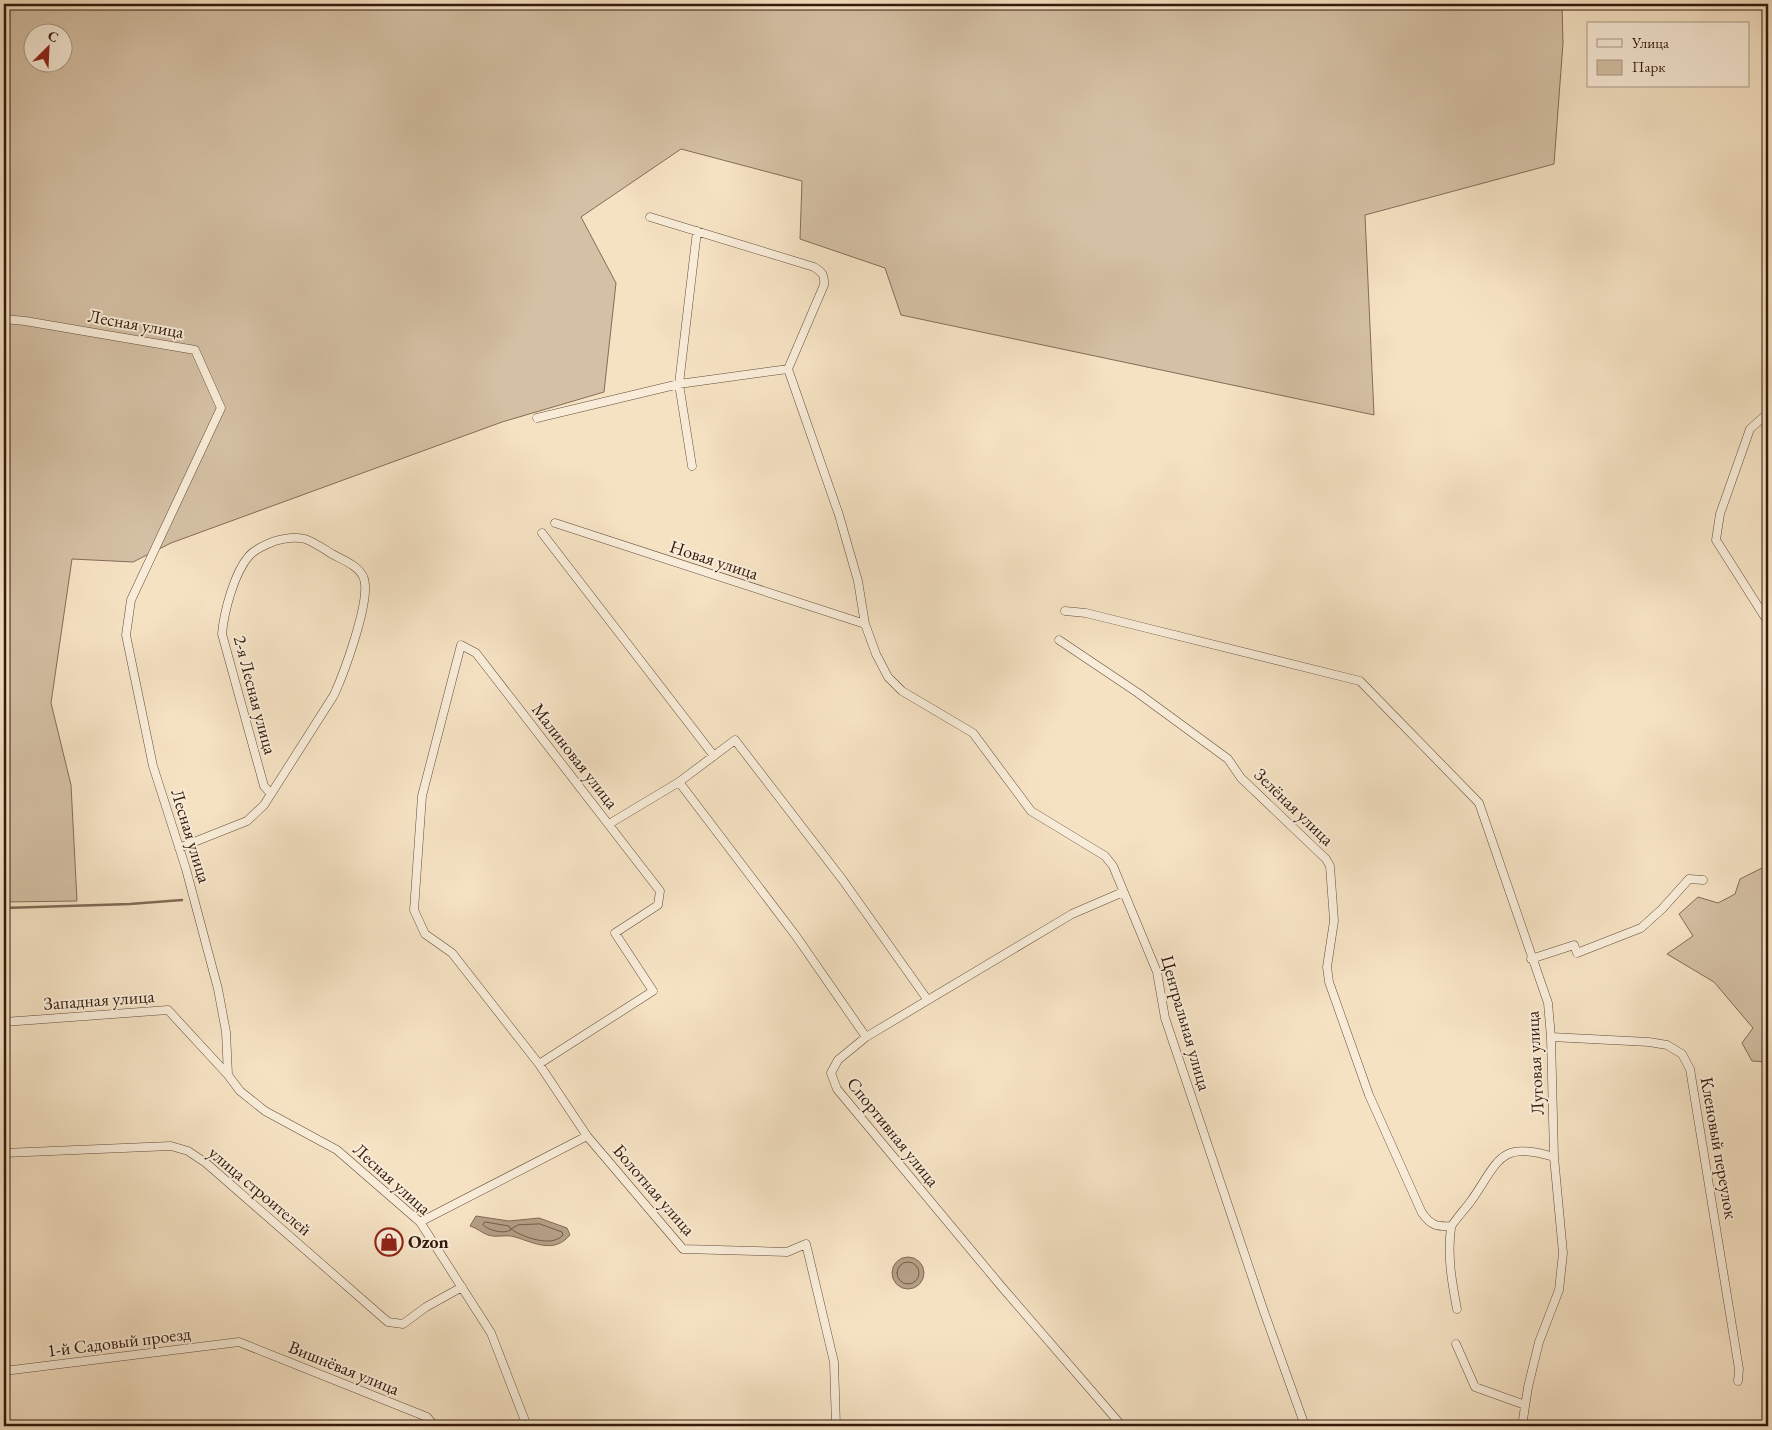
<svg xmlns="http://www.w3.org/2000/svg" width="1772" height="1430" viewBox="0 0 1772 1430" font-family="'EB Garamond',serif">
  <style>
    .green { fill: #d4c0a4; stroke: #846c58; fill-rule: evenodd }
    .water { fill: #b39e84; stroke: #806954 }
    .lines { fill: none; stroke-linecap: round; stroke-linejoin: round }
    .shore { stroke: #745c48; stroke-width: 1 }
    .stream { stroke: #806954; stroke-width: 2.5 }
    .minor-casing { stroke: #644b39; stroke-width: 9 }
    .minor { stroke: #f8ecd8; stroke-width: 8 }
    .labels { text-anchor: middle; stroke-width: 4; stroke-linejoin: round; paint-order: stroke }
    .street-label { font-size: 18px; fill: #34190b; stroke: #f8ecd8 }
    .poi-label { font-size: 18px; font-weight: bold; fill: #34190b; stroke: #f8ecd8; text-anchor: start }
  </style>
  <rect width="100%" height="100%" fill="#f5e2c3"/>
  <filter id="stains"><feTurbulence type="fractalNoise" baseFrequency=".004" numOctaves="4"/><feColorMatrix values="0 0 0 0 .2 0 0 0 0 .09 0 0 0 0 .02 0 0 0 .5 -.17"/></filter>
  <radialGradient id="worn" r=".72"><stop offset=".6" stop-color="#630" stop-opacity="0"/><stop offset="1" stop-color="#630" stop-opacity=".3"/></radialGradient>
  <path class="green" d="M4,4h1558l1,39 -9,121 -189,51 9,200 -473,-100 -16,-47 -85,-29 2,-58 -121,-32 -100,68 35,66 -12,109 -102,30 -331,121 -38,19 -61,-3 -21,144 20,82 6,116 -73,1zM32,32h30v30h-30z
    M1768,865v197l-16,-1 -10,-18 11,-15 -39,-46 -47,-28 26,-18 -14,-22 19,-17 20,6 17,-9 5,-15z"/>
  <path class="water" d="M476,1216l33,5 30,-3 28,10 3,7c-16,19 -35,8 -55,2 -8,-3 -18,1 -27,-2 -6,-2 -11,-7 -18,-9z
    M892 1273a16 16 0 1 1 32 0a16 16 0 1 1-32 0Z"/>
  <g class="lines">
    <path class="shore" d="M485,1222l24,4 2,4c-8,4 -21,1 -28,-5z
      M540,1224l22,8 1,3c-11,13 -41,2 -52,-6l7,-4z
      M897 1273a11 11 0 1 1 22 0a11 11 0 1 1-22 0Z"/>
    <path class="stream" d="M4,908l126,-4 52,-4"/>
    <g class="minor-casing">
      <path id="minor" d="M650,217l164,50c8,5 11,8 10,18l-36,84 51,146 19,66 7,43 11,30 12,23 14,14 71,42 58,78 74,45 8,10 44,106 8,46 98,291 42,117
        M4,319l21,2 170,29 26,58 -90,192 -5,35 27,131 33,103 32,120 8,43 2,43 12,16 25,20 72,39 83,72 71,111 36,93
        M1768,413l-18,16 -30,85 -4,26 52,82
        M537,418l142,-34 109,-15
        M692,466l-13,-82 18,-153
        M555,523l310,101
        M542,533l172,223
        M1065,611l21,2 274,68 119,122 69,200 3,34 3,120 9,96 -4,37 -20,52 -11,45 -6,39
        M1059,640l79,53 90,66 13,19 85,81 4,7 4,55 -7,46 2,15 40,113 53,118c9,12 14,14 29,13
        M679,782l117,154 70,101
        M609,824l70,-42 56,-42 107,139 85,120
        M179,848l68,-27 17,-16 70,-110c10,-22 37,-95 30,-116 -4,-13 -21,-19 -32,-25 -8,-5 -18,-12 -27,-15 -10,-3 -20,-1 -30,2 -8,3 -20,8 -26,15 -15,17 -25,56 -27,78l42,152 7,8
        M1531,959l43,-14 3,8 64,-25 21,-19 27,-30 14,1
        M4,1022l164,-12 60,65
        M1551,1037l98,5 18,3 15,9 8,15 49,300 -1,12
        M539,1064l114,-73 -38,-58 43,-28 2,-14 -184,-238 -15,-8 -39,151 -8,114 11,24 27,19 87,111 48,72 96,113 104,3 19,-8 28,118 2,64
        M4,1153l167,-7 17,5 18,12 182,159 15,2 23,-17 36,-20
        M420,1222l167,-86
        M1457,1309c-5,-26 -10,-54 -6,-81 0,-4 16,-21 20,-27 28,-40 28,-61 83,-44
        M1456,1344l19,43 50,18
        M4,1371l235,-29 188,75 6,7 -1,2
        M1122,1426l-121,-140 -164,-197 -6,-16 7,-13 28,-23 206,-123 51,-22"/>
    </g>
    <use href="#minor" class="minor"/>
  </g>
  <defs>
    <g id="shop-ring" transform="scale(1.4375)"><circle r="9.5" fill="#f8ecd8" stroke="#8f2418" stroke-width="1.5"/><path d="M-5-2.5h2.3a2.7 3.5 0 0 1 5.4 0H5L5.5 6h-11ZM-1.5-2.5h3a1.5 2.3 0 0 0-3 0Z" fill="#8f2418"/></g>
  </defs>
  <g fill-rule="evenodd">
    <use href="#shop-ring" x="389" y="1242"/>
  </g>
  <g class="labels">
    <g class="street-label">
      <text transform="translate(136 324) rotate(10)" y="6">Лесная улица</text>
      <text transform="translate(714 560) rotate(18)" y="6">Новая улица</text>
      <text transform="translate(255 695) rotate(75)" y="6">2-я Лесная улица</text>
      <text transform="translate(575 756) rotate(52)" y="6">Малиновая улица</text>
      <text transform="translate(1294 807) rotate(44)" y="6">Зелёная улица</text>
      <text transform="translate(191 836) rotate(73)" y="6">Лесная улица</text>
      <text transform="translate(99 1000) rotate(-4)" y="6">Западная улица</text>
      <text transform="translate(1186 1023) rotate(74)" y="6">Центральная улица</text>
      <text transform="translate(1535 1063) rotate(-93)" y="6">Луговая улица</text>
      <text transform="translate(893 1132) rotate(51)" y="6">Спортивная улица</text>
      <text transform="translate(1719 1148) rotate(80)" y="6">Кленовый переулок</text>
      <text transform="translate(392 1179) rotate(42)" y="6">Лесная улица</text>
      <text transform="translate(654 1190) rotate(49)" y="6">Болотная улица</text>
      <text transform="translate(260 1191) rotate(40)" y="6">улица строителей</text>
      <text transform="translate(119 1342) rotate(-7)" y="6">1-й Садовый проезд</text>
      <text transform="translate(344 1368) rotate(22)" y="6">Вишнёвая улица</text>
    </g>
    <g class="poi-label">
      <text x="408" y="1248">Ozon</text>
    </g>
  </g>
  <rect width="1772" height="1430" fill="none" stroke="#f5e2c3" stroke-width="20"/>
  <rect x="5" y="5" width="1762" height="1420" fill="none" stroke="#34190b" stroke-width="2.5"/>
  <rect x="10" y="10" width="1752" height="1410" fill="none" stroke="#34190b"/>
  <rect x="1587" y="22" width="162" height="65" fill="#f8ecd8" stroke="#aa9886"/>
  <rect x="1597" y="39" width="25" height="8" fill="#f8ecd8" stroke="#aa9886"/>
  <text x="1632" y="48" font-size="15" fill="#34190b">Улица</text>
  <rect x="1597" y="60" width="25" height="15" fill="#d4c0a4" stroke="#aa9886"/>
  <text x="1632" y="72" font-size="15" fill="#34190b">Парк</text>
  <g transform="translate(48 48) rotate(24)"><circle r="24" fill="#f8ecd8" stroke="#aa9886"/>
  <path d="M0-4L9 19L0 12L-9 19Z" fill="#8f2418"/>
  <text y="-8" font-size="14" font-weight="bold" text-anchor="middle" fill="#34190b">С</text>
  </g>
  <rect width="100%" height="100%" filter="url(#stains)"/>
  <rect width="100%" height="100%" fill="url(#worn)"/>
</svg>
